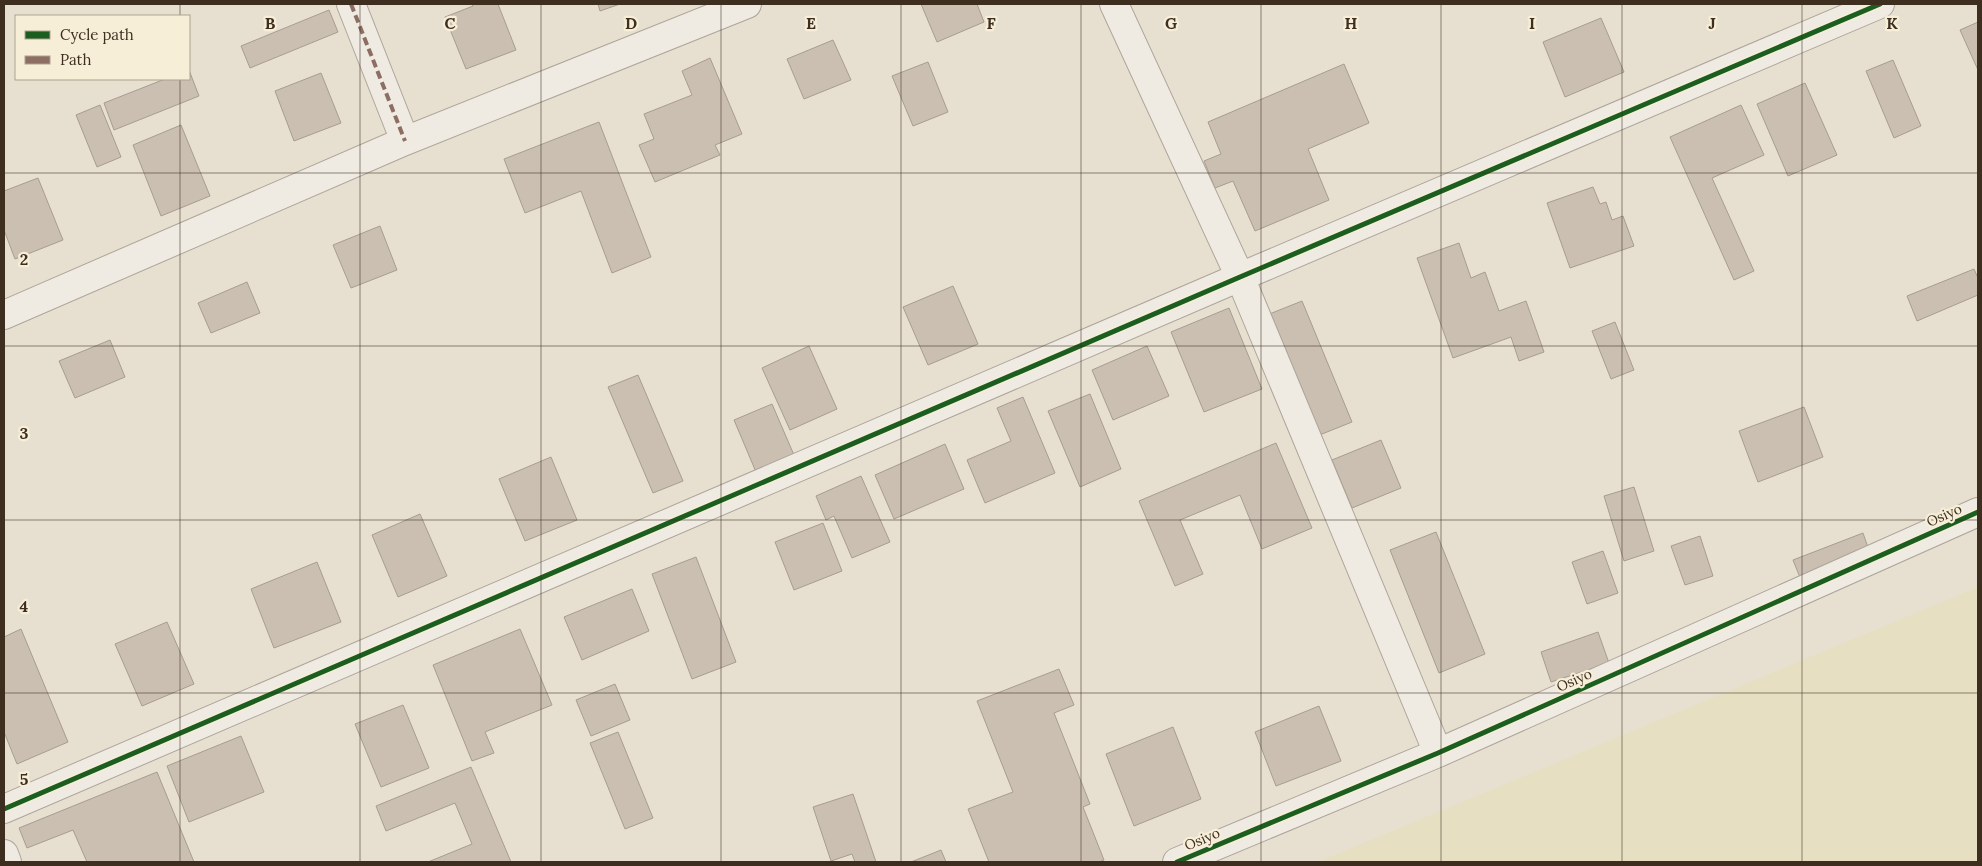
<svg xmlns="http://www.w3.org/2000/svg" width="1982" height="866" viewBox="0 0 1982 866" font-family="Lora,serif">
  <style>
    .farmland { fill: #e6dfc2 }
    .building { fill: #cbbfb2; stroke: #a89c90 }
    .lines { fill: none; stroke-linecap: round; stroke-linejoin: round }
    .minor-casing { stroke: #ada599; stroke-width: 30 }
    .minor { stroke: #efebe3; stroke-width: 28 }
    .quiet { stroke: #8d6e63; stroke-width: 4; stroke-dasharray: 8 4; stroke-linecap: butt }
    .cycleway-casing { stroke: #f7eed8; stroke-width: 8 }
    .cycleway { stroke: #1b5e20; stroke-width: 5 }
    .grid { fill: none; stroke: #3d2e20; stroke-width: 1; stroke-opacity: 0.55 }
    .labels { text-anchor: middle; stroke-width: 4.5; stroke-linejoin: round; paint-order: stroke }
    .street-label { font-size: 14px; fill: #3d2e20; stroke: #f7eed8 }
    .grid-label { font-size: 16px; text-anchor: middle; font-weight: bold; fill: #3d2e20; stroke: #f7eed8; stroke-width: 4.5; stroke-linejoin: round; paint-order: stroke }
  </style>
  <rect width="100%" height="100%" fill="#e7e0d1"/>
  <path class="farmland" d="M1978,587v275h-660z"/>
  <path class="building" d="M472,4h26l18,46 -50,19 -21,-52 28,-11z
    M598,4h22l-20,7z
    M921,4h56l7,18 -47,20z
    M329,10l9,22 -88,36 -9,-22z
    M1601,18l23,54 -59,25 -22,-55z
    M1978,22v48l-18,-40z
    M833,40l18,40 -47,19 -17,-40z
    M710,58l32,76 -27,11 5,10 -65,27 -16,-37 15,-6 -10,-25 48,-19 -10,-24z
    M1893,60l28,66 -27,12 -28,-67z
    M928,62l20,50 -35,14 -21,-50z
    M1344,64l25,59 -61,26 21,51 -74,31 -22,-50 -18,7 -11,-27 17,-7 -13,-32z
    M189,70l10,26 -85,34 -10,-27 61,-24h24z
    M321,73l20,50 -47,18 -19,-50z
    M1805,83l32,72 -49,21 -31,-72z
    M100,105l21,52 -24,10 -21,-52z
    M1741,105l23,50 -52,23 42,93 -20,9 -64,-143z
    M599,122l52,135 -39,16 -31,-82 -56,22 -21,-54z
    M181,125l29,71 -49,20 -28,-71z
    M38,178l25,62 -48,19 -11,-29v-39z
    M1593,187l7,17 6,-2 6,18 11,-4 11,30 -64,22 -23,-65z
    M380,226l17,44 -46,18 -18,-43z
    M1459,243l12,35 14,-6 14,39 27,-10 18,51 -25,9 -8,-24 -58,21 -36,-100z
    M1974,269l4,9v17l-61,26 -10,-25z
    M247,282l13,31 -49,20 -13,-30z
    M953,286l25,58 -50,21 -25,-58z
    M1302,301l50,121 -35,14 -50,-121z
    M1229,308l33,81 -58,23 -33,-80z
    M1615,322l19,48 -23,9 -19,-48z
    M110,340l15,37 -50,21 -16,-37z
    M809,346l28,63 -47,21 -28,-62z
    M1147,346l22,50 -56,24 -21,-50z
    M638,375l45,106 -30,12 -45,-106z
    M1090,394l31,75 -41,18 -32,-76z
    M1023,397l32,76 -70,30 -18,-43 44,-19 -14,-33z
    M772,404l22,51 -38,17 -22,-52z
    M1804,407l19,50 -65,25 -19,-51z
    M1381,440l20,48 -49,20 -20,-48z
    M1276,443l36,85 -50,21 -22,-54 -60,25 23,54 -28,12 -36,-85z
    M945,444l19,45 -70,30 -19,-44z
    M551,457l26,63 -52,21 -26,-62z
    M861,476l29,66 -38,16 -18,-42 -8,4 -10,-24z
    M1634,487l20,64 -30,10 -20,-65z
    M420,514l27,62 -49,21 -26,-62z
    M823,523l19,48 -48,19 -19,-48z
    M1436,532l49,122 -46,19 -49,-123z
    M1863,533l7,20 -69,27 -8,-20z
    M1700,536l13,40 -28,9 -14,-39z
    M1603,551l15,42 -31,11 -15,-42z
    M696,557l40,105 -44,17 -40,-105z
    M317,562l24,60 -67,26 -23,-59z
    M632,589l17,42 -67,29 -18,-43z
    M167,622l27,62 -52,22 -27,-62z
    M21,629l47,113 -51,22 -13,-32v-95z
    M520,629l32,76 -67,27 9,21 -22,8 -39,-96z
    M1598,632l11,31 -58,19 -10,-30z
    M1059,669l15,36 -20,8 36,91 -7,3 21,53 -5,2h-110l-21,-53 45,-17 -36,-91z
    M615,684l15,36 -39,16 -15,-36z
    M403,705l26,63 -48,19 -26,-63z
    M1319,706l22,55 -65,25 -21,-54z
    M1173,727l28,72 -67,27 -28,-72z
    M618,732l35,86 -28,11 -35,-86z
    M241,736l23,56 -75,30 -22,-56z
    M471,767l40,95h-83l44,-18 -17,-41 -69,28 -10,-25z
    M157,772l37,90h-107l-14,-32 -46,18 -8,-20z
    M853,794l23,68h-21l-3,-8 -21,7 -18,-54z
    M941,850l5,12h-35z"/>
  <g class="lines">
    <g class="minor-casing">
      <path id="minor" d="M351,4l54,137
        M1114,4l126,273 198,476
        M4,315l401,-174 342,-137
        M4,809l1236,-532 640,-273
        M4,854l3,8
        M1177,862l261,-109 540,-241"/>
    </g>
    <use href="#minor" class="minor"/>
    <path class="quiet" d="M351,4l54,137"/>
    <g class="cycleway-casing">
      <path id="cycleway" d="M4,809l1236,-532 640,-273
        M1177,862l261,-109 540,-241"/>
    </g>
    <use href="#cycleway" class="cycleway"/>
  </g>
  <path class="grid" d="M180,4v12M360,4v858M541,4v858M721,4v858M901,4v858M1081,4v858M1261,4v858M1441,4v858M1622,4v858M1802,4v858M180,79v783M4,173h1974M4,346h1974M4,520h1974M4,693h1974"/>
  <g class="labels">
    <g class="street-label">
      <text transform="translate(1944 515) rotate(-24)" y="5">Osiyo</text>
      <text transform="translate(1574 680) rotate(-24)" y="5">Osiyo</text>
      <text transform="translate(1202 839) rotate(-23)" y="5">Osiyo</text>
    </g>
  </g>
  <g class="grid-label">
    <text x="270" y="29">B</text>
    <text x="450" y="29">C</text>
    <text x="631" y="29">D</text>
    <text x="811" y="29">E</text>
    <text x="991" y="29">F</text>
    <text x="1171" y="29">G</text>
    <text x="1351" y="29">H</text>
    <text x="1532" y="29">I</text>
    <text x="1712" y="29">J</text>
    <text x="1892" y="29">K</text>
    <text x="24" y="265">2</text>
    <text x="24" y="439">3</text>
    <text x="24" y="612">4</text>
    <text x="24" y="785">5</text>
  </g>
  <rect width="1982" height="866" fill="none" stroke="#3d2e20" stroke-width="10"/>
  <rect x="15" y="15" width="175" height="65" fill="#f7eed8" stroke="#ada18e"/>
  <rect x="25" y="31" width="25" height="8" fill="#1b5e20" stroke="#ada18e"/>
  <text x="60" y="40" font-size="15" fill="#3d2e20">Cycle path</text>
  <rect x="25" y="56" width="25" height="8" fill="#8d6e63" stroke="#ada18e"/>
  <text x="60" y="65" font-size="15" fill="#3d2e20">Path</text>
</svg>
